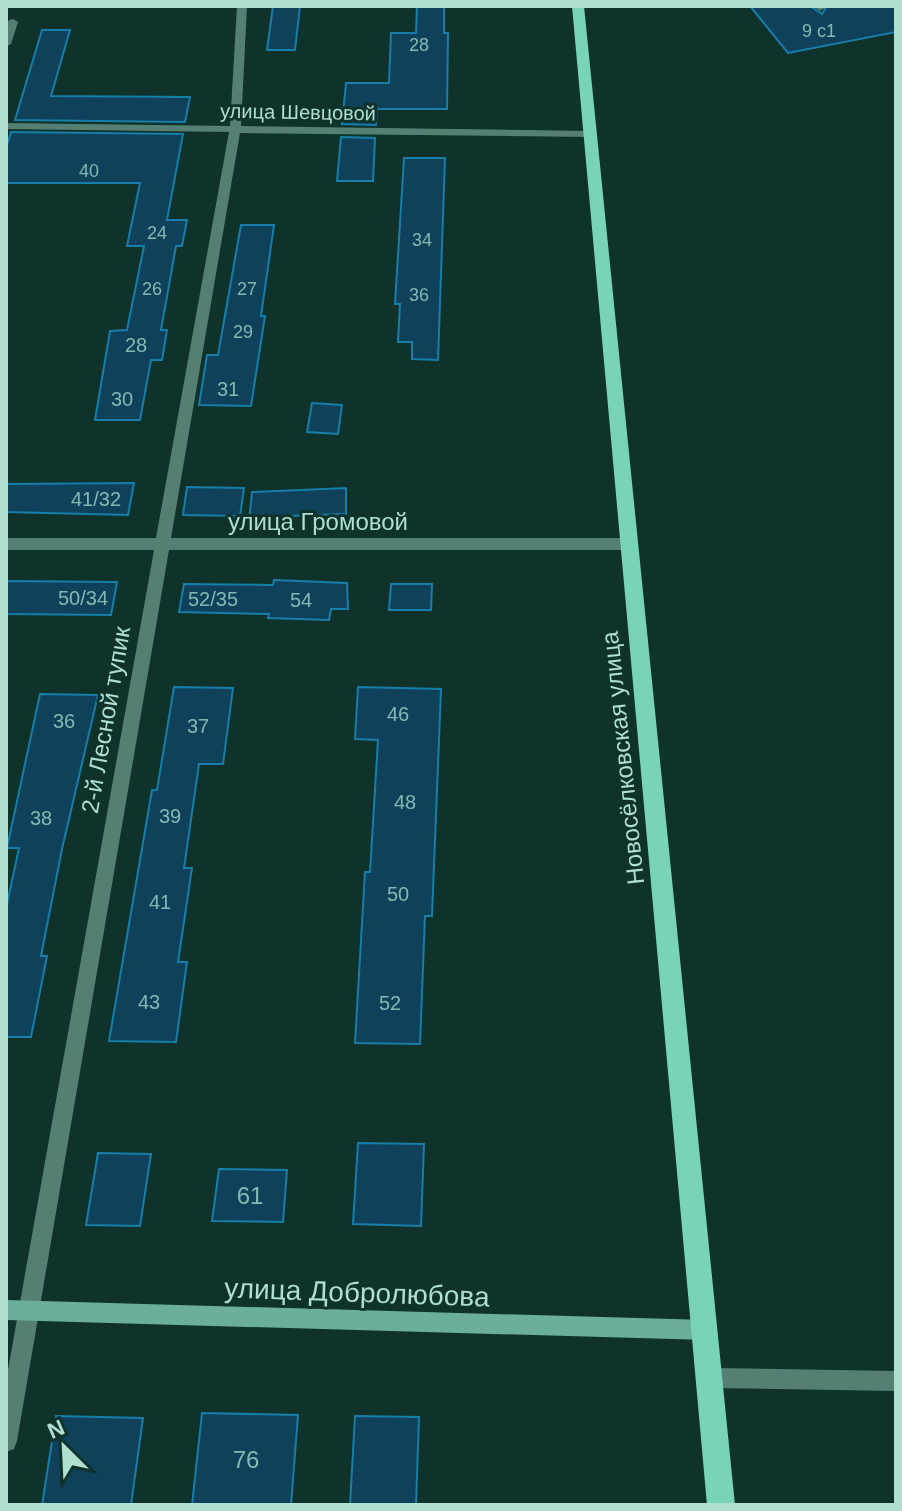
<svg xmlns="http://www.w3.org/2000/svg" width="902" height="1511" viewBox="0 0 902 1511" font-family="Arial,sans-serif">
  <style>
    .building { fill: #0f425a; stroke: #177daa; stroke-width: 2 }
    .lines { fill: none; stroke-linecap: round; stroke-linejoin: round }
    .lane { fill: #567f73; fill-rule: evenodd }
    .street { fill: #567f73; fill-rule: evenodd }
    .secondary { fill: #6aae9b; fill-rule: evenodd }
    .primary { fill: #79d2ba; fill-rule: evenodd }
    .labels { text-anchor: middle; stroke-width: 6; stroke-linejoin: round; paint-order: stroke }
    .far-number-label { font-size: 18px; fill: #86b8b2 }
    .far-street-label { font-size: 20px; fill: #aedfd0; stroke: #0f332a }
    .number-label { font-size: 20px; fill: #86b8b2 }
    .street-label { font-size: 24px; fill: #aedfd0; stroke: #0f332a }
    .near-number-label { font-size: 24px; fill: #86b8b2 }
    .near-street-label { font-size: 28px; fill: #aedfd0; stroke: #0f332a }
  </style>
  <rect width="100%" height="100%" fill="#0f332a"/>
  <path class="building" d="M273,6h27l-5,44h-28z
    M417,6h27v27h4l-1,76h-70l-1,16 -34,-1 4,-41h43l2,-50h25z
    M750,6h60l12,8 5,-8h69v26l-108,21z
    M42,30h28l-19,66 139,1 -5,25 -170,-2z
    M11,132l172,2 -16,86h20l-5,26h-6l-15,84h6l-5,30h-11l-11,60h-45l15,-89 17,-1 17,-84h-17l13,-63h-134v-34z
    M341,137l34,1 -2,43h-36z
    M404,158h41l-7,202 -26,-1v-17h-14l2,-38h-5z
    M241,225h33l-13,91h4l-14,90 -52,-1 8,-50h11z
    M312,403l30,2 -4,29 -31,-2z
    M134,483l-6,32 -122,-3v-28z
    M187,487l57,1 -4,28 -57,-1z
    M346,488v26l-57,2v6h-40l3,-30z
    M274,580l73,3 1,26h-17l-2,11 -61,-2 1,-4 -90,-2 5,-28 89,1z
    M6,581l111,1 -6,33 -105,-1z
    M391,584h41l-1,26h-42z
    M174,687l59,1 -10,76h-24l-15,104h8l-14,94h9l-11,80 -67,-1 43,-251h5z
    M358,687l83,2 -9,227h-7l-5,128 -65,-1 10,-171h5l8,-132 -23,-1z
    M40,694l58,1 -36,154 -21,107h6l-16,81h-25v-128l13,-61h-12z
    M358,1143l66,1 -3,82 -68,-2z
    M98,1153l53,1 -11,72 -54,-1z
    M219,1169l68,1 -4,52 -71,-1z
    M202,1413l96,2 -7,90h-99z
    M56,1416l87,2 -12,87h-89z
    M355,1416l64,1 -3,88h-66z"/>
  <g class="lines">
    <path class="lane" d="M813,6h11l1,2 -5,3z
      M711,1368l185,3v20l-185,-3 -7,-3 -3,-7 3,-7z"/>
    <path class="street" d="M237,6h10l-6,120 349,5 6,3 -6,3 -350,-4 -69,405h459l7,6 -7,6h-461l-152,891 -3,8 -8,3v-71l148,-831h-148v-12h150l73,-406 -223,-3v-6l224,3z
      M13,19l5,3 -7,22 -5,3v-19l3,-8z"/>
    <path class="secondary" d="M6,1300l701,20 7,3 3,7 -3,7 -7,3 -701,-20z"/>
    <path class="primary" d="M572,6h12l151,1499h-28z"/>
  </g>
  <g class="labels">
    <g class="far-number-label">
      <text x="819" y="37">9 с1</text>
      <text x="419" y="51">28</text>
      <text x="89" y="177">40</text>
      <text x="157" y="239">24</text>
      <text x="422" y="246">34</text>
      <text x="152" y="295">26</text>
      <text x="247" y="295">27</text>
      <text x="419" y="301">36</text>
      <text x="243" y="338">29</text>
    </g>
    <g class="far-street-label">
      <text transform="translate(298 112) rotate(1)" y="7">улица Шевцовой</text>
    </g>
    <g class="number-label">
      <text x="136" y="352">28</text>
      <text x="228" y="396">31</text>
      <text x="122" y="406">30</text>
      <text x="96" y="506">41/32</text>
      <text x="83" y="605">50/34</text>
      <text x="213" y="606">52/35</text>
      <text x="301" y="607">54</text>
      <text x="398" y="721">46</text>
      <text x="64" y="728">36</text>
      <text x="198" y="733">37</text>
      <text x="405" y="809">48</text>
      <text x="170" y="823">39</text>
      <text x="41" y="825">38</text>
      <text x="398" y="901">50</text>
      <text x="160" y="909">41</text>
      <text x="149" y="1009">43</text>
      <text x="390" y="1010">52</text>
    </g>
    <g class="street-label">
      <text x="318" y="530">улица Громовой</text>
      <text transform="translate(106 720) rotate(-80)" y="8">2-й Лесной тупик</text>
      <text transform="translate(623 758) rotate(-96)" y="8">Новосёлковская улица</text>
    </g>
    <g class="near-number-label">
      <text x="250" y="1204">61</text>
      <text x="246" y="1468">76</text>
    </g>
    <g class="near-street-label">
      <text transform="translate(357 1292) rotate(2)" y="10">улица Добролюбова</text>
    </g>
  </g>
  <rect width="902" height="1511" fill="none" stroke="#aedfd0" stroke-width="16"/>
  <g transform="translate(64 1447) rotate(336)" stroke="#0f332a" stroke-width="6" paint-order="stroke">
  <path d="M0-6L14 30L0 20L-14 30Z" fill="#aedfd0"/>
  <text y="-12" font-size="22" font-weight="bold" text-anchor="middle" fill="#aedfd0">N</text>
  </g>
</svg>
